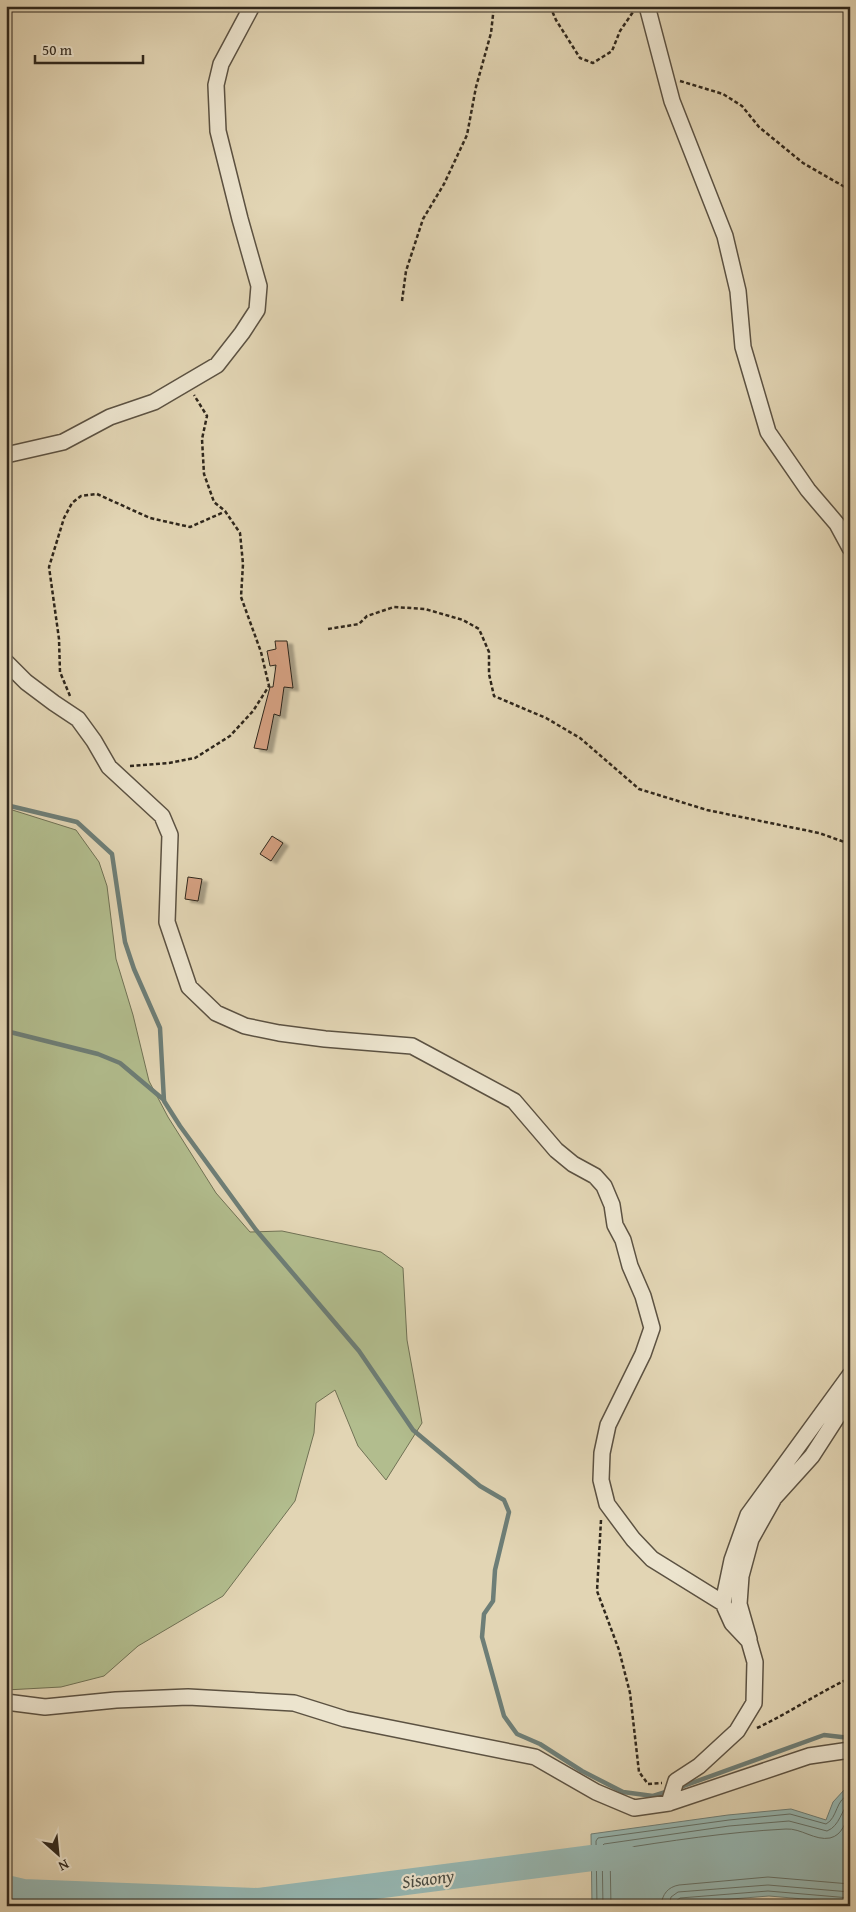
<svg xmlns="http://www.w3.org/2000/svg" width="856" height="1912" viewBox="0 0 856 1912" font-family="'Gentium Book Plus',serif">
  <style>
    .green { fill: #b2bd8e; stroke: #707255 }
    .water { fill: #96b8b4; stroke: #6d7e77 }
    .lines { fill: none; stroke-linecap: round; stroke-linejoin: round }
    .shore { stroke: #627068; stroke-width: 1 }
    .stream { stroke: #6d7e77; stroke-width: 4.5 }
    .river { stroke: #96b8b4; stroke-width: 26 }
    .building { fill: #d4a081; stroke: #2f271c; filter: url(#shadow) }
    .minor-casing { stroke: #5c5242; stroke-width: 18 }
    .path { stroke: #2f271c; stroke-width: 2.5; stroke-dasharray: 4 2.5; stroke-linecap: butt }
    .minor { stroke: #ece4ce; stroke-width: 15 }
    .labels { text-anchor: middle; stroke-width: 4.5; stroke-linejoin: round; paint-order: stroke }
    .water-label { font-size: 18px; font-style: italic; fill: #494b42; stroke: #ece4ce }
  </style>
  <defs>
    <filter id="shadow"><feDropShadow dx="5.5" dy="3" stdDeviation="1" flood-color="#0004"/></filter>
  </defs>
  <rect width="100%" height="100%" fill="#e2d5b4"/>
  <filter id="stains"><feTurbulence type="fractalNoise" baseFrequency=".004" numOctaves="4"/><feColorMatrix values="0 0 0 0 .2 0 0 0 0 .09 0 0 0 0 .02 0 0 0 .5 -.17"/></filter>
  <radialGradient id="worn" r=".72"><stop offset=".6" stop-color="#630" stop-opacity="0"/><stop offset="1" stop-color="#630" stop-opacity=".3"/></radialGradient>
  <path class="green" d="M6,808l70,22 23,32 8,24 9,73 17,56 16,66 19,36 48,76 34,39 32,-1 99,21 22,16 4,72 15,83 -36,57 -28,-34 -23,-56 -19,13 -2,30 -19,68 -72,95 -85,50 -34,30 -43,11 -55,3z"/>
  <path class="water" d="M845,1789l5,1v113l-81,-7 -99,8 -78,2 -1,-72 137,-19 63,-6 35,11 7,-18z"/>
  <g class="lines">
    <path class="shore" d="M597,1906l-1,-65 2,-3 131,-18 61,-6 36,10c12,-6 9,-25 24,-30
      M603,1906l-1,-60 2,-2 125,-18 60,-5 38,10c13,-5 14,-21 23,-30
      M611,1906l-1,-53 2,-3c57,-9 115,-18 174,-21 15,-1 29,12 44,9 13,-3 15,-16 20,-26
      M661,1906c1,-12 7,-19 18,-21l89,-8 82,7
      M669,1906l2,-9 7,-5 90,-7 82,7
      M675,1906l1,-5 4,-3 88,-7 82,7"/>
    <path class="stream" d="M6,805l71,17 35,32 13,88 9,27 26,59 4,73 16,25 76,104 103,121 54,79 67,56 24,14 5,12 -14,58 -2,31 -9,13 -2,23 22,79 13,18 23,10 42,27 41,21 30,4 16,-5
      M6,1031l92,23 22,9 44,37
      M678,1788l146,-53 26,3"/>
    <path class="river" d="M6,1888l17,4 236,9 333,-43h35"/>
  </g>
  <path class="building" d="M275,641h12l6,47 -9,-1 -4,29 -6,-2 -7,36 -13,-2 16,-61h3l3,-22 -6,1 -3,-15 9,-2z
    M272,836l11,7 -12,18 -11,-7z
    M188,877l14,2 -4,22 -13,-2z"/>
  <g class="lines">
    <g class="minor-casing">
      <path id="minor" d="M647,6l25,95 53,135 13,55 5,56 25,85 40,58 29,34 13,24
        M6,455l57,-13 47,-25 44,-15 63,-37 25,-32 15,-23 2,-24 -19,-67 -22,-88 -2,-46 5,-21 31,-58
        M6,662l20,20 28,21 24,16 16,22 15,26 53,49 8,19 -3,87 22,65 27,26 29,13 34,7 46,6 87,7 102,55 42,49 17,14 22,12 9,10 8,19 3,20 8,15 7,26 13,30 9,32 -9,26 -35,71 -6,28 -1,27 6,24 26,35 19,20 71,44
        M749,1639l-10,-35 2,-28 10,-37 23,-41 38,-42 38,-59
        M6,1702l39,5 71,-7 72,-3 106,6 51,16 190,38 61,35 38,16 35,-5 140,-47 41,-6
        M669,1803l7,-22 23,-15 38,-35 17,-28 1,-41 -6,-21 -17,-18 -9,-20 9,-43 16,-45 102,-140"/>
    </g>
    <path class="path" d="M550,6l6,14 24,38 13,5 19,-12 8,-20 13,-19
      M680,81l43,13 19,12 17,21 44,36 47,27
      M402,301l4,-30 17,-52 21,-35 23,-49 9,-48 15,-54 3,-27
      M328,629l31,-5 8,-8 27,-9 31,2 38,11 16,9 10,23v22l5,22 52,22 34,20 59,51 68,21 112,23 31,11
      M70,696l-10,-24 -1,-33 -10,-72 15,-49 8,-15 9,-7 16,-2 53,24 40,9 34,-15
      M130,766l39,-3 26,-5 35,-22 23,-25 16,-25 -8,-34 -20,-55 2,-33 -3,-31 -15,-22 -11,-9 -10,-28 -2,-35 5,-23 -13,-21
      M601,1520l-4,71 22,59 11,43 9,79 9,12 14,-1
      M757,1728c32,-15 61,-35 93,-50"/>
    <use href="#minor" class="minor"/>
  </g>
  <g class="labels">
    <g class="water-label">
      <text transform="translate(428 1879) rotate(-7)" y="6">Sisaony</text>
    </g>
  </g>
  <rect width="856" height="1912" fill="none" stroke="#e2d5b4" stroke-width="25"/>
  <rect x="8" y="8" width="841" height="1897" fill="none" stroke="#2f271c" stroke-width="2.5"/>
  <rect x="12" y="12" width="831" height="1887" fill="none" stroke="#2f271c"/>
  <g transform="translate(58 1854) rotate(153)" stroke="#ece4ce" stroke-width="4" paint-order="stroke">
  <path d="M0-4L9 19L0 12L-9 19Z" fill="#2f271c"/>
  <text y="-8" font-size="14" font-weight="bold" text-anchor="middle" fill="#2f271c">N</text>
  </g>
  <path d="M35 55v8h108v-8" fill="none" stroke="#2f271c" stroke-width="2.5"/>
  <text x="42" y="55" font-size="15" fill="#2f271c" stroke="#ece4ce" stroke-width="4" paint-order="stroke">50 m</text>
  <rect width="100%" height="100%" filter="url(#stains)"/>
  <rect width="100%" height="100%" fill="url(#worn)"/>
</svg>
